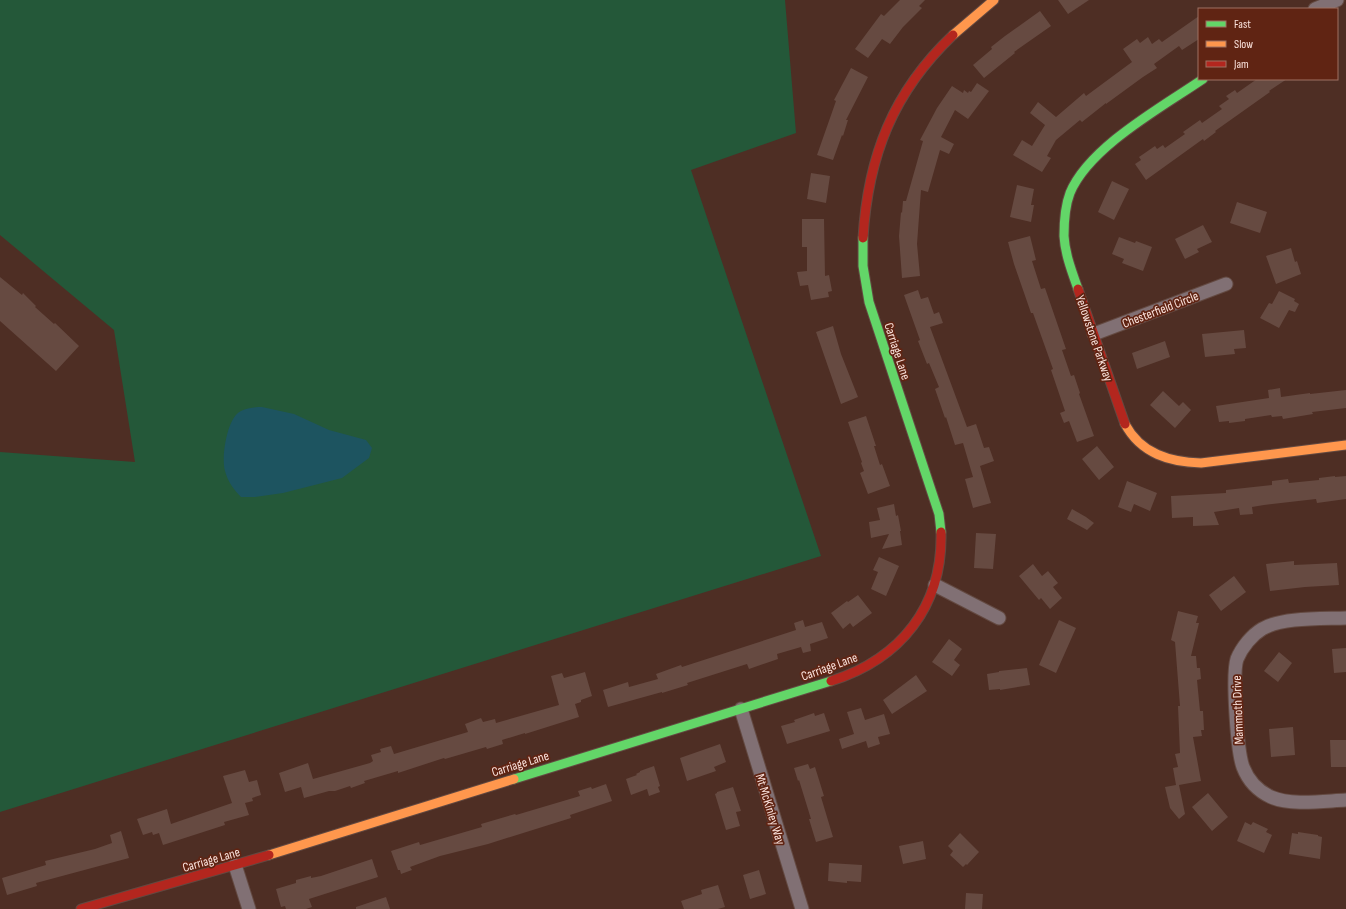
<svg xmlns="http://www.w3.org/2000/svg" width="1346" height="909" viewBox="0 0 1346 909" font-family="'Sofia Sans Condensed',sans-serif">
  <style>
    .green { fill: #245839 }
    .water { fill: #1d5460 }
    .building { fill: #664a41 }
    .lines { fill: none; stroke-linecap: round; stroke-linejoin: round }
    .street-casing { stroke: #634941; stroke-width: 15 }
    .fast-casing { stroke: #634941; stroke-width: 11 }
    .slow-casing { stroke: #634941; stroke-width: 11 }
    .jam-casing { stroke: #634941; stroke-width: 11 }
    .street { stroke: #817074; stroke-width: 13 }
    .fast { stroke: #63d668; stroke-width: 9 }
    .slow { stroke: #ff974d; stroke-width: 9 }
    .jam { stroke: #b3261e; stroke-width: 9 }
    .labels { text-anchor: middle; stroke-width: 3.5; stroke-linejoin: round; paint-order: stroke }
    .street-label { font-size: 13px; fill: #fae2dc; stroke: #602413 }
  </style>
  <rect width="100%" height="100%" fill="#4e2e24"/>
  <path class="green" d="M0,0h785l11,133 -105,37 130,386 -821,256v-360l135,10 -21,-132 -114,-95z"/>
  <path class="water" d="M262,407l32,7 35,16 37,10 6,8 -3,10 -27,20 -59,15 -28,4h-14c-7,-7 -13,-15 -16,-26 -4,-13 2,-54 16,-60 6,-3 15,-4 21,-4z"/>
  <path class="building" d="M900,0h25l-6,6 3,2 -19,19 -13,17 -8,-5 -14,19 -13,-9 26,-35 3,2z
    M1058,0h31l-21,14z
    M1040,11l11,15 -37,26 1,1 -31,25 -11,-13 19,-16 -1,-2 14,-11z
    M1199,16v23l-17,11 -3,-4 -25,18 3,4 -14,9 -37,27v-1l-24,19 -2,-2 -24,20 -9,16 4,2 -9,14 -29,-17 9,-15 10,6 13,-21 -15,-12 8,-11 18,15 28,-24 2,3 46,-34 -9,-13 14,-10 3,4 8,-6 4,7 7,-5 3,3z
    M851,68l17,9 -22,43h2l-5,16 -1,-1 -9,25 -16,-5 19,-54 -2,-1z
    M1257,79h30l-18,12 1,1 -55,39 1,1 -12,9 -1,-2 -57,41 -11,-16 6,-4 -2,-3 16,-11 2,3 6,-4 2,3 20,-14 -2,-2 17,-12 2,3 20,-14 -3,-3 10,-7 -3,-3 9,-6 2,3z
    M977,83l12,8 -21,28 -13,-9 -14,27 13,7 -5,10 -9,-4 -12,42 -7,-2 -4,54 3,32 -18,2 -3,-42 2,-24 1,1 1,-12h3l17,-60 -3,-1 17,-32 15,-22 11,7 1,-3 4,3 1,-2 2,1z
    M811,173l19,3 -4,27 -19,-4z
    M1112,181l17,8 -15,31 -16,-8z
    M1017,185l17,4 -3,16h3l-3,17 -21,-5z
    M1237,202l30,10 -7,21 -30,-10z
    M802,219h22l1,57 4,-1 3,16 -4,1 1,5 -18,3 -3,-15 -8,1 -3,-14 10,-1v-24h-5z
    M1203,225l9,17 -15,7 2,3 -14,7 -10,-20z
    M1030,236l6,24 -4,1 9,28 4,-1 21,61 -4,1 9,26 3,-1 6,18 -1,1 15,42 -17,6 -8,-21 -5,2 -4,-10 5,-2 -14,-41 2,-1 -20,-56h-2l-17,-49 -6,-22z
    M1119,237l16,6 1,-2 16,6 -9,24 -21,-8 2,-4 -12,-5z
    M1291,248l4,14 2,-1 4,13 -25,10 -10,-28z
    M0,277l22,18 1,-2 13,13 -1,1 19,17 1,-1 24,23 -23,25 -56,-50z
    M918,290l3,9 7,-2 6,17 5,-2 4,11 -13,4 37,100 9,-3 8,24 5,-1 5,14 -14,5 11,37 -18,5 -8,-29 8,-2 -10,-34 -8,2 -9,-28 -1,1 -10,-29 4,-2 -10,-24 -2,1 -9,-23 2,-1 -16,-45z
    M1279,291l16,8 -1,2 5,3 -4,8 -6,-2 -10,18 -19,-10 9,-15 3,1z
    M833,326l8,28 17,43 -17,7 -25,-72z
    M1244,330l2,18 -12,1 1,5 -30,3 -3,-23z
    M1165,341l5,16 -33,12 -5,-16z
    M1280,388l1,9 29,-4v1l36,-4v18l-34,4 1,2 -30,5 -1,-3 -10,1 -1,-2 -26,4v2l-16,2v-2l-10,1 -3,-16 53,-8 -1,-8z
    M1163,391l16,15 4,-4 8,8 -16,18 -25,-23z
    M866,416l10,30h-2l6,19 2,-1 8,22 -22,8 -8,-21 4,-2 -3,-8 1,-1 -14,-40z
    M1097,446l17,21 -15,13 -17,-21z
    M1335,476v1l11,-1v23l-29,4 -1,-4 -52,6 -12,2 1,7 -13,1 -1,-7 -25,4 5,13 -26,1v-9l-21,1 -1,-22 55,-3v-3l46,-5v-4l16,-2 1,4 30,-3v-2z
    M1127,481l30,12 -7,18 -16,-7 -3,8 -13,-5z
    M894,504l2,12 2,-1 3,16h-1l2,14 -20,4 7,-15 -18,4 -2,-16 11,-2 -3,-12z
    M1072,509l14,8 8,6 -7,7 -20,-11z
    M976,533l20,1 -3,35 -19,-1z
    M879,557l20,9 -13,30 -15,-7 7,-17 -5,-2z
    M1294,561v4l43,-2 2,22 -34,2 -35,4 -4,-27z
    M1033,564l9,12 6,-5 10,12 -5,4 9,11 -12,11 -9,-11 -2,2 -20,-24z
    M1234,576l12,16 -25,19 -12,-16z
    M858,595l14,18 -19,14 -3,-4 -7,6 -12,-16 16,-12 1,1z
    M1178,611l20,5 -2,7h3l-8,33h5l1,12h3l1,11 -4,1 3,31h3l1,19h-3l1,6 -9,1 8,44 -22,4 6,29 -6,5 -9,-11 -5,-21 11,-2 -3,-17 5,-1 -3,-13 5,-1 -2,-47h2l-5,-64 -4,-2z
    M803,620l2,7 17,-5 6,16 -18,6 1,7 -8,2 -2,-6 -24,7 1,5 -29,10 -2,-5 -60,19 1,2 -26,8v-1l-54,15 -5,-17 25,-8 1,5 29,-8 -2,-5 25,-9 1,2 114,-37 -2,-7z
    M1059,620l17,8 -20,45 -17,-8z
    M949,639l13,10 -8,11 6,5 -8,11 -20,-14z
    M1346,648v24l-12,1 -2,-24z
    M1279,652l13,11 -14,19 -14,-11z
    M1027,668l3,17 -30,5v-1l-11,1 -2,-16 12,-2v-1z
    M585,672l7,24 -11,4v2l-6,2 4,13 -54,17v-1l-23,7 1,4 -16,5 -1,-2 -41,12 -1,-1 -46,15v-2l-34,10 1,2 -14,5 -1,-2 -15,5h-6l-25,7 -3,-11 -16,5 -6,-19 29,-10 5,16 57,-16 3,-2 -2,-6 10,-3 -1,-3 11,-3 3,8 74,-22 -3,-8 16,-6 2,4 12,-3 1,4 63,-18 -8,-29 11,-3 2,5z
    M916,675l11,16 -35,23 -9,-14z
    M861,708l4,12 19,-6 6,20 -12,3 2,7 -12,4 -2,-7 -24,8 -3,-10 15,-5 -7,-22z
    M814,713l1,3 9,-3 6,18 -43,13 -6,-18 14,-4 -1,-2z
    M1293,727l2,28 -24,2 -2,-28z
    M1330,740h16v27h-15z
    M720,744l6,18 -12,5 2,4 -29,10 -7,-23z
    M808,764l2,5 5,-2 9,29 -3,1 12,40 -17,5 -7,-23h2l-12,-39 -1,1 -4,-13z
    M654,766l6,20 -2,1 2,5 -11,4 -2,-7 -16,6 -5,-16 11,-4 -1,-1 4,-2v-1z
    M245,770l4,12 8,-2 4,15 -9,3 1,3 -8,2 4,12 -25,7 1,3 -62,20 -4,-12 -6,2 -1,-3 -9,3 -6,-16 30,-10 4,15 61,-21 -9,-27z
    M606,784l6,17 -42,14 1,3 -83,26 -48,12 -30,11 2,3 -11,4 -1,-4h-2l-7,-19 28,-9 1,3 62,-18 -1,-3 34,-10 1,1 64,-19 -2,-5 13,-4 1,2z
    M733,787l8,24 -5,1 4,14 -14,4 -11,-36 2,-1v-1z
    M1208,793l20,24 -16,14 -20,-24z
    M1245,822l6,3 2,-3 15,7 -2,3 6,3 -8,18 -27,-12z
    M121,831l8,27 -93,25 1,3 -30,9 -5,-17 44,-13 -1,-4 50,-12 17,-6 -2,-8z
    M1298,832l20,3v1l4,1 -2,22 -31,-5 3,-21 6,1z
    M960,833l19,19 -12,13 -1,-1 -3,3 -13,-12 3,-4 -5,-5z
    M923,841l3,18 -23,5 -4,-18z
    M372,859l6,18 -69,22 3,8 -6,2h-20l-1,-3 -4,1 -5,-18 20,-6v-3l15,-4v2l10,-2z
    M829,863l33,2 -1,17 -14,-1v2l-19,-2z
    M759,870l7,24 -16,5 -7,-24z
    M718,885l7,22 -7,2h-34l-3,-8 21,-7 -1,-4z
    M966,893l17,1 -1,15h-17z
    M386,897l4,12h-34v-2z"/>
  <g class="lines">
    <g class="street-casing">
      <path id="street" d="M1315,9l22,-9
        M1094,334l132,-50
        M935,585l64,33
        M1346,618c-23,1 -64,-1 -84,11 -10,6 -20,18 -25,30 -5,15 0,92 6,108 5,13 15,24 28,30 20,9 53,4 75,3
        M741,709l61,200
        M235,865l14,44"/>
    </g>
    <g class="fast-casing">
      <path id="fast" d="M863,238v28l6,36 70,212 2,18
        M1078,289c-6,-17 -13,-35 -14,-53 0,-14 1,-30 6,-43 19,-46 92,-86 133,-114
        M514,779l317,-98"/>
    </g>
    <g class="slow-casing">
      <path id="slow" d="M953,35l41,-35
        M1125,424c16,30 45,38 76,39l145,-18
        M269,855l245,-76"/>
    </g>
    <g class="jam-casing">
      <path id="jam" d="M863,238c5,-82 30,-146 90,-203
        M1078,289l47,135
        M831,681c70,-22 112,-75 110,-149
        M81,909l188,-54"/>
    </g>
    <use href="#street" class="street"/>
    <use href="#fast" class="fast"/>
    <use href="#slow" class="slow"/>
    <use href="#jam" class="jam"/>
  </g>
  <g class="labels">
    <g class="street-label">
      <text transform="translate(1160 309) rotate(-21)" y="5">Chesterfield Circle</text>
      <text transform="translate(1095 338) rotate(71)" y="5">Yellowstone Parkway</text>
      <text transform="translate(898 351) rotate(72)" y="5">Carriage Lane</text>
      <text transform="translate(829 666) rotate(-20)" y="5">Carriage Lane</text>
      <text transform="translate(1237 710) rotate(-92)" y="5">Mammoth Drive</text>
      <text transform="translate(520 763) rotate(-17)" y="5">Carriage Lane</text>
      <text transform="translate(771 809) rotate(73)" y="5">Mt McKinley Way</text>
      <text transform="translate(211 859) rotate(-16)" y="5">Carriage Lane</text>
    </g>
  </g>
  <rect x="1198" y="8" width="140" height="72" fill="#602413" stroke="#9e7063"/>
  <rect x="1206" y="21" width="20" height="6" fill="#63d668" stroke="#9e7063"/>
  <text x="1234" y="28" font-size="12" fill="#fae2dc">Fast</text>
  <rect x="1206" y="41" width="20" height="6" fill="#ff974d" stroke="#9e7063"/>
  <text x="1234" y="48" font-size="12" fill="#fae2dc">Slow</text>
  <rect x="1206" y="61" width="20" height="6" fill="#b3261e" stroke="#9e7063"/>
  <text x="1234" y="68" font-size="12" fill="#fae2dc">Jam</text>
</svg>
